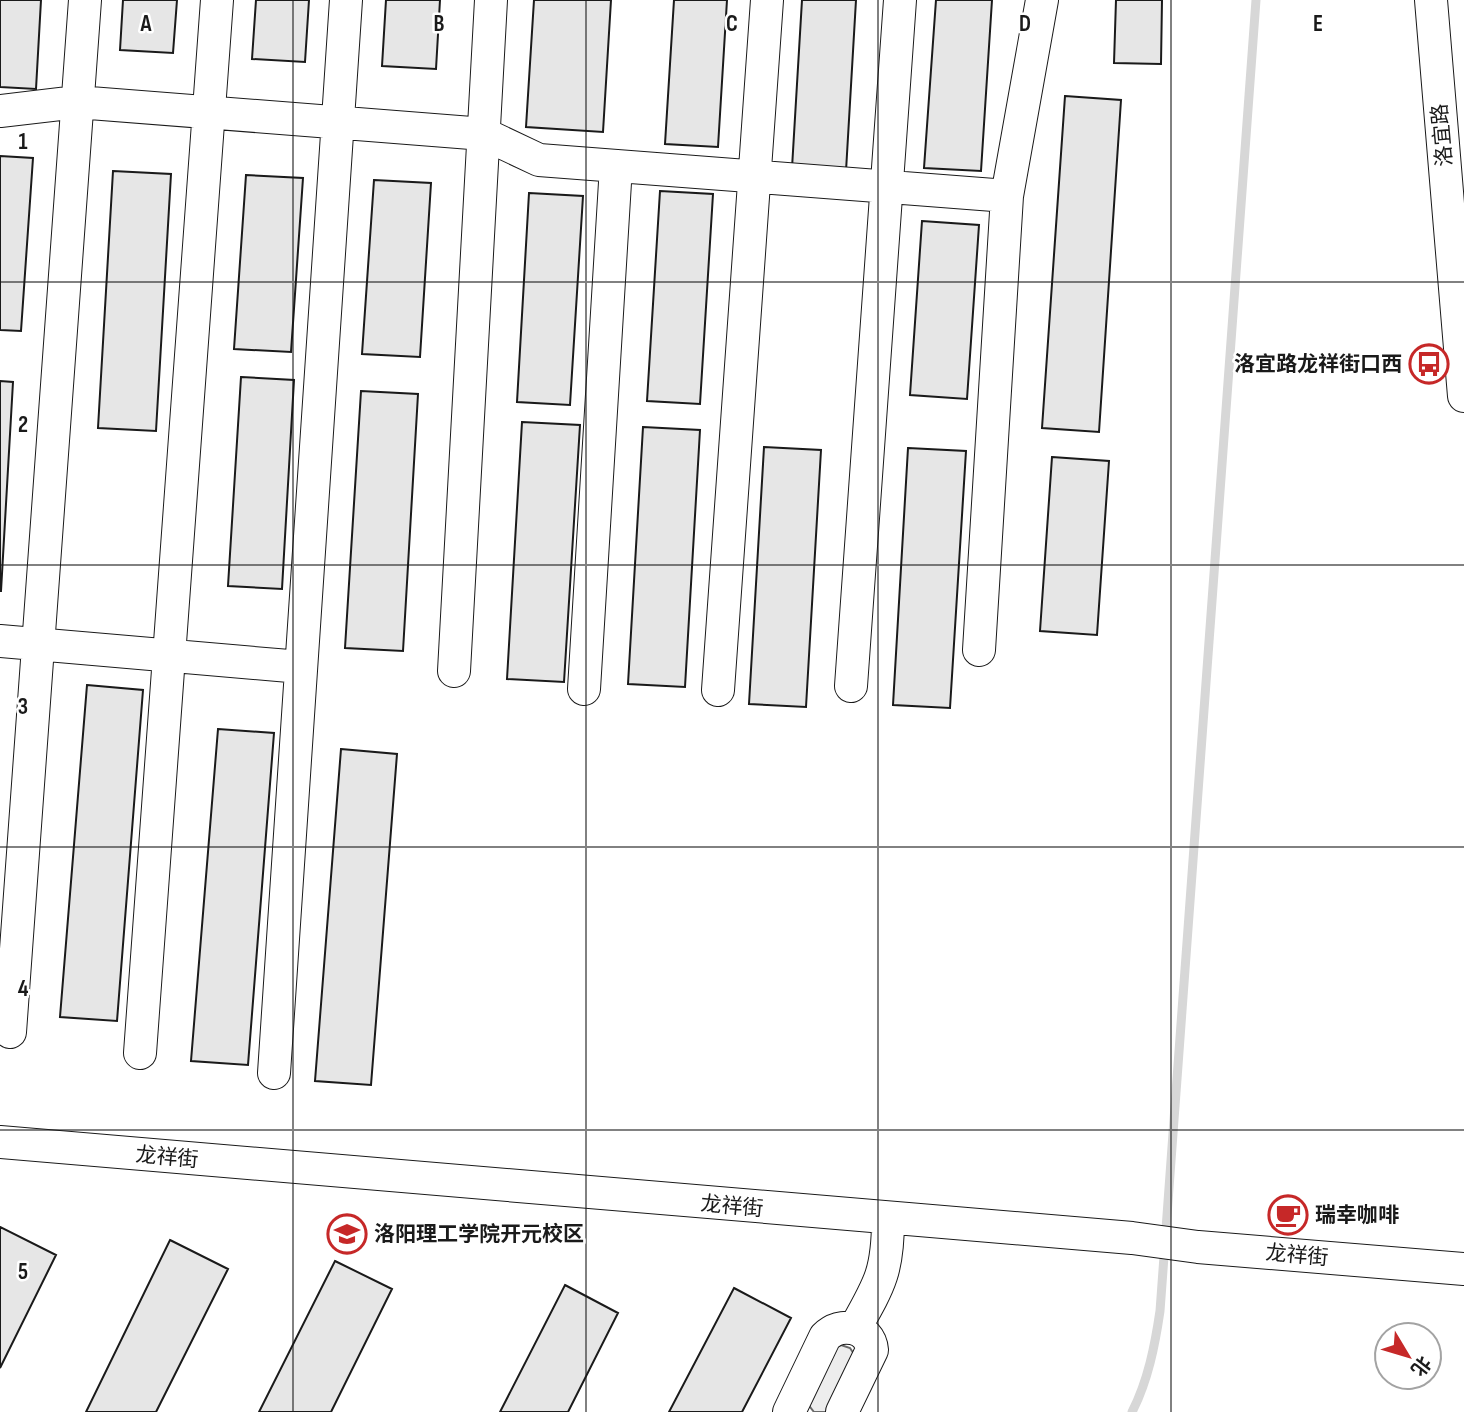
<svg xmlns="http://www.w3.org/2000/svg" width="1464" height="1412" viewBox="0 0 1464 1412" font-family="'Sofia Sans Condensed','Noto Sans SC',sans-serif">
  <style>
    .built { fill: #ededed; stroke: #6a6a6a; stroke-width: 2 }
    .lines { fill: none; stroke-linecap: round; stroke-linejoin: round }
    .stream { stroke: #d7d7d7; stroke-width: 9 }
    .building { fill: #e6e6e6; stroke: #1a1a1a; stroke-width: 2 }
    .minor-casing { stroke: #1a1a1a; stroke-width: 34 }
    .minor { stroke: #fff; stroke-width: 32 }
    .grid { fill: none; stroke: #1a1a1a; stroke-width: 2; stroke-opacity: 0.55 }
    .labels { text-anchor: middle; stroke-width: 5; stroke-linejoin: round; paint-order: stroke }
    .street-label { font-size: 21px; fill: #1a1a1a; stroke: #fff }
    .poi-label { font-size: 21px; font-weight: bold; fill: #1a1a1a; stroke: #fff; text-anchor: start }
    .grid-label { font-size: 23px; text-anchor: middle; font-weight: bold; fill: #1a1a1a; stroke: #fff; stroke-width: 5; stroke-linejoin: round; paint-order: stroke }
  </style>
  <rect width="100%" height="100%" fill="#fff"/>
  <path class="built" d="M841,1345l9,3 4,6 -25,55 -3,3h-12l-7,-9 24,-53z"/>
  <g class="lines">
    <path class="stream" d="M1132,1412c16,-31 23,-67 28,-101l96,-1311"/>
  </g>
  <path class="building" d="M0,0h41l-5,89 -36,-2z
    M123,0h54l-4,53 -53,-3z
    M256,0h53l-4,62 -53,-3z
    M386,0h54l-4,69 -54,-3z
    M534,0h77l-8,132 -77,-5z
    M674,0h53l-9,147 -53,-3z
    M802,0h54l-10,171 -54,-3z
    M936,0h56l-11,171 -57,-3z
    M1116,0h46l-1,64 -47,-1z
    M1065,96l56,4 -22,332 -57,-4z
    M0,156l33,2 -12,173 -21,-1z
    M113,171l58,3 -15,257 -58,-3z
    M246,175l57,3 -12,174 -57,-3z
    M374,180l57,3 -11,174 -58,-3z
    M660,191l53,3 -13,210 -53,-3z
    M529,193l54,3 -13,209 -53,-3z
    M922,221l57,4 -12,174 -57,-4z
    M241,377l53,3 -12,209 -54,-3z
    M0,381l13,1 -12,209h-1z
    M361,391l57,3 -15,257 -58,-3z
    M522,422l58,3 -16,257 -57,-3z
    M643,427l57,3 -15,257 -57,-3z
    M764,447l57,3 -15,257 -57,-3z
    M908,448l58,3 -16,257 -57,-3z
    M1052,457l57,4 -12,174 -57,-4z
    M87,685l56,5 -26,331 -57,-4z
    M218,729l56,4 -26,332 -57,-4z
    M341,749l56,5 -26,331 -56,-4z
    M0,1227l56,28 -56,113z
    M170,1240l58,29 -72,143h-70z
    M335,1261l57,28 -61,123h-72z
    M565,1285l53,28 -50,99h-68z
    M734,1288l57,30 -49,94h-73z"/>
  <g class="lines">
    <g class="minor-casing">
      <path id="minor" d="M1431,0l33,396
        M0,111l77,-9 407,32 55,26 468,36 -28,454
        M1007,196l35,-196
        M0,641l301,26
        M454,671l37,-671
        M851,686l49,-686
        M584,689l32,-523
        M718,690l49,-690
        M10,1032l75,-1032
        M140,1053l77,-1053
        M274,1073l72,-1073
        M0,1142l1132,96 66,9 266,22
        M855,1328c25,-44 33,-57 33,-109
        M789,1412l36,-75c15,-16 45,-11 47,13l-30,62"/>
    </g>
    <use href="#minor" class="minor"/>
  </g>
  <path class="grid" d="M293,0v1412M586,0v1412M878,0v1412M1171,0v1412M0,282h1464M0,565h1464M0,847h1464M0,1130h1464"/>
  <defs>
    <g id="bus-ring" transform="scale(2.0125)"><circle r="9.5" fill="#fff" stroke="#c62828" stroke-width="1.5"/><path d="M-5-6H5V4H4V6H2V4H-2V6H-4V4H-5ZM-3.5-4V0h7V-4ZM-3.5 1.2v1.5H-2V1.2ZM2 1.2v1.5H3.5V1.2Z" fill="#c62828"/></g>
    <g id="cafe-ring" transform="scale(2.0125)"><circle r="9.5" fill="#fff" stroke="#c62828" stroke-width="1.5"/><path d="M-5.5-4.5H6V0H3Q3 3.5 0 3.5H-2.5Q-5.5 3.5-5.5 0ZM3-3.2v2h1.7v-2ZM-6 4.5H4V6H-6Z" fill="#c62828"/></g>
    <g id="university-ring" transform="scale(2.0125)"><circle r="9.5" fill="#fff" stroke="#c62828" stroke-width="1.5"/><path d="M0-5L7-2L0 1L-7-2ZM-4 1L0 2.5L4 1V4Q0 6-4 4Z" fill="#c62828"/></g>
  </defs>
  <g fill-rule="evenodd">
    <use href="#bus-ring" x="1429" y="364"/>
    <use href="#cafe-ring" x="1288" y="1215"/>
    <use href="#university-ring" x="347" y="1234"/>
  </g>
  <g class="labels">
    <g class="street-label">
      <text transform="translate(1442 135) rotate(-95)" y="7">洛宜路</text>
      <text transform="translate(167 1157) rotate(5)" y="7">龙祥街</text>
      <text transform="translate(732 1206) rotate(5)" y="7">龙祥街</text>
      <text transform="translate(1297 1255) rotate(5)" y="7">龙祥街</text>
    </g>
    <g class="poi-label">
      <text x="1402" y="371" text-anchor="end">洛宜路龙祥街口西</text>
      <text x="1315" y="1222">瑞幸咖啡</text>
      <text x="374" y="1241">洛阳理工学院开元校区</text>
    </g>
  </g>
  <g class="grid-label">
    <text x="146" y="31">A</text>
    <text x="439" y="31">B</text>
    <text x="732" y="31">C</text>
    <text x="1025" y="31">D</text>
    <text x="1318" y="31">E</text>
    <text x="23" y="149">1</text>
    <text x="23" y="432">2</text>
    <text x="23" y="714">3</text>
    <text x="23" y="996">4</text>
    <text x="23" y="1279">5</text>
  </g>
  <g transform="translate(1408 1356) rotate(128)"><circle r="33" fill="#ffffff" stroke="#a3a3a3" stroke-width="2"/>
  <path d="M0-5L12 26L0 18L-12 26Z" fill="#c62828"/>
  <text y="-10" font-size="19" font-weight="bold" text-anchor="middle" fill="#1a1a1a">北</text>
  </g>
</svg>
